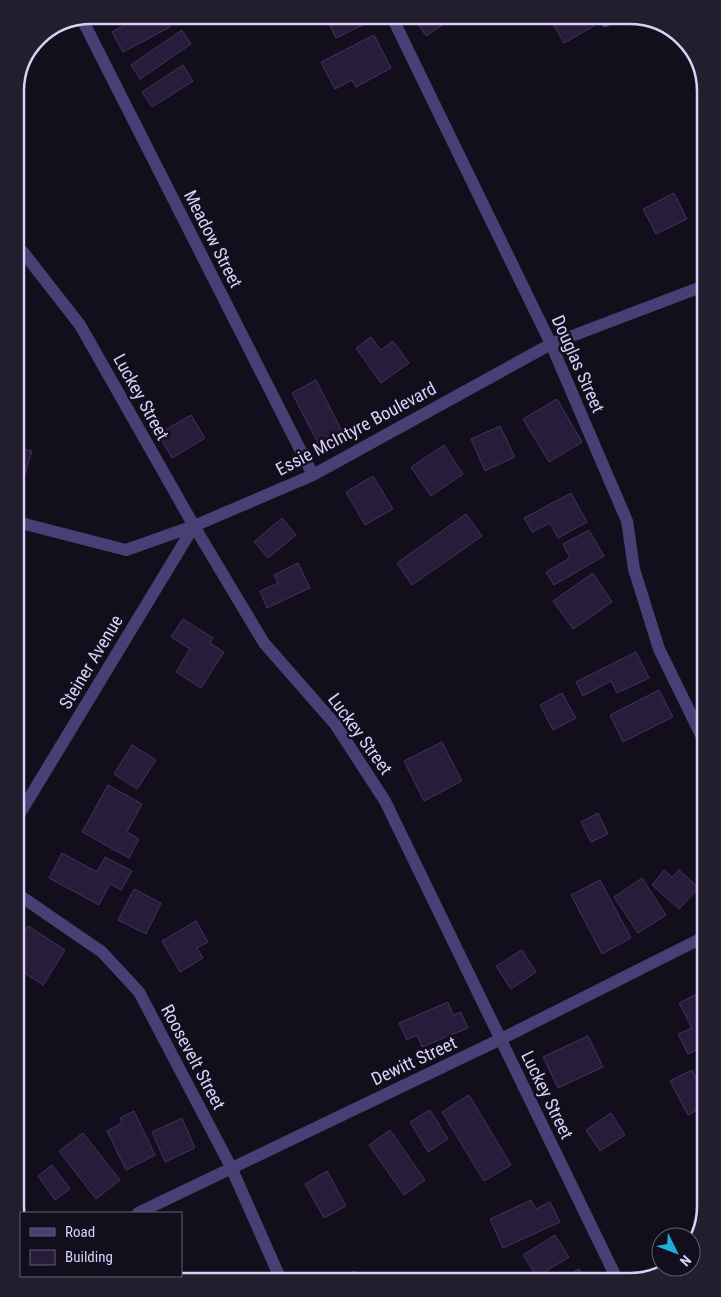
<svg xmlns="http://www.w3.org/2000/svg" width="721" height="1297" viewBox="0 0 721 1297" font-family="'Roboto Condensed',sans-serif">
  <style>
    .building { fill: #271d3b; stroke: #423264 }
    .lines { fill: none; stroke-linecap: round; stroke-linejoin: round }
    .lane { stroke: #483f75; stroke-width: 10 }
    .street { stroke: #483f75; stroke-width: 12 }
    .labels { text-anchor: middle; stroke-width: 5; stroke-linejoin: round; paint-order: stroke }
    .street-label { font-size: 18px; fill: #dad0f9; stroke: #120e1c }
    .rim { fill: none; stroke: #dad0f9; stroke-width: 2.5 }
  </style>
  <rect width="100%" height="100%" fill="#120e1c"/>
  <path class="building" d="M143,15h21l6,12 -47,25 -11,-20z
    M325,15h36l4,9 -29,14z
    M412,15h45l-31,21z
    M548,15h39l7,11 -30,17z
    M182,30l9,14 -51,35 -9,-14z
    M374,35l17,33 -35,19 -4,-7 -17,9 -14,-27z
    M183,65l10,16 -41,26 -10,-15z
    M674,193l13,26 -31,15 -13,-25z
    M371,337l10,13 12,-9 16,22 -28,20 -25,-35z
    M316,380l28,55 -24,12 -28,-54z
    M557,399l25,43 -33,20 -26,-43z
    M191,415l14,23 -33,20 -14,-24z
    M500,426l15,31 -30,14 -14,-32z
    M444,445l19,29 -32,22 -20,-29z
    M17,447l15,4 -13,42h-2z
    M373,476l20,33 -28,16 -19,-33z
    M571,493l16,29 -29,16 -8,-15 -18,9 -8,-14z
    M466,514l16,22 -70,49 -15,-22z
    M282,518l14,17 -28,23 -14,-16z
    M589,530l15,26 -50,29 -8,-13 24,-14 -7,-14z
    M298,563l12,25 -43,20 -7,-17 18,-8 -4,-8z
    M593,573l19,29 -39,27 -20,-28z
    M183,619l30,19 -3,5 14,9 -23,36 -25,-16 14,-23 -19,-12z
    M636,652l13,26 -32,15 -6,-12 -28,15 -7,-14z
    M659,690l14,27 -50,25 -13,-27z
    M562,693l14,25 -23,12 -13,-25z
    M442,742l20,39 -38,20 -20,-40z
    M132,745l24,15 -19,29 -23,-15z
    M108,785l34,19 -15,28 12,7 -10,19 -47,-26z
    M598,813l10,21 -17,8 -10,-20z
    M62,853l35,19 8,-15 27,14 -11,19 -11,-6 -11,21 -50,-27z
    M664,870l8,7 7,-7 20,18 -20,21 -27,-24z
    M642,878l24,37 -28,18 -24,-36z
    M600,880l31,58 -29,16 -31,-59z
    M134,889l27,14 -15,31 -28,-14z
    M196,921l12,21 -11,6 6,10 -23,14 -18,-31z
    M28,926l37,24 -22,35 -23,-15 -1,-30z
    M522,950l14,22 -25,17 -15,-23z
    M705,990v56l-17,8 -10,-20 14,-6 -13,-25z
    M448,1002l5,13 8,-3 7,16 -46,19 -5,-12 -10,5 -8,-17z
    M588,1036l15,31 -45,21 -15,-31z
    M692,1070l13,26v10l-17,9 -18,-34z
    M469,1095l42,70 -27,16 -42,-69z
    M430,1110l18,29 -20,13 -18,-30z
    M134,1111l21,44 -29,15 -19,-39 15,-8 -2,-5z
    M611,1113l14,22 -25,16 -14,-21z
    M182,1118l13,30 -30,14 -13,-30z
    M390,1130l35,50 -21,15 -35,-50z
    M83,1133l37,47 -24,19 -37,-48z
    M52,1165l18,24 -15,11 -17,-24z
    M327,1171l19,35 -22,12 -19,-34z
    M531,1200l5,9 14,-7 10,20 -57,26 -13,-29z
    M555,1235l14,22 -32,20 -14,-22z
    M579,1269l5,8h-19z
    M354,1271l4,8h-21z
    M145,1276h23l-4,5h-12z"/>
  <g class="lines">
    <path class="lane" d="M601,15l4,7 13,-7"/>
    <path class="street" d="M391,15l160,329 76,177 7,48 25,80 44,90
      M82,19l231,456
      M16,249l7,3 57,73 114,201 70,117 71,81 50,77 231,476
      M17,522l109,28 68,-24 119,-51 238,-131 150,-57
      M19,815l175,-289
      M19,895l83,57 37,40 92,175 50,113
      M138,1213l363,-174 203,-102"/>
  </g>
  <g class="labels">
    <g class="street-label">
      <text transform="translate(213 239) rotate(63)" y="6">Meadow Street</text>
      <text transform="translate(578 364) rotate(66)" y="6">Douglas Street</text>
      <text transform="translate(141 397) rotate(61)" y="6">Luckey Street</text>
      <text transform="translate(356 429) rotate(-28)" y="6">Essie McIntyre Boulevard</text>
      <text transform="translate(91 662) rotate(-59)" y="6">Steiner Avenue</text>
      <text transform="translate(360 734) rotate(54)" y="6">Luckey Street</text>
      <text transform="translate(193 1057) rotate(62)" y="6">Roosevelt Street</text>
      <text transform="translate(414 1061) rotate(-25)" y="6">Dewitt Street</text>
      <text transform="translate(547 1095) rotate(64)" y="6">Luckey Street</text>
    </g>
  </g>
  <path d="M0 0H721V1297H0ZM91 24H630A67 67 0 0 1 697 91V1206A67 67 0 0 1 630 1273H91A67 67 0 0 1 24 1206V91A67 67 0 0 1 91 24Z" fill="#221e2e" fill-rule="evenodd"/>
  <path class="rim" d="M91 24H630A67 67 0 0 1 697 91V1206A67 67 0 0 1 630 1273H91A67 67 0 0 1 24 1206V91A67 67 0 0 1 91 24Z"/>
  <rect x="20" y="1212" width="162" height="65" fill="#120e1c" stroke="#625c74"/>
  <rect x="30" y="1228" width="25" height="8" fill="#483f75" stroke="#625c74"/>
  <text x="65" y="1237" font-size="15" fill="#dad0f9">Road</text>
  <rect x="30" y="1250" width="25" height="15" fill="#271d3b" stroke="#625c74"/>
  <text x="65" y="1262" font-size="15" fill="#dad0f9">Building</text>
  <g transform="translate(676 1252) rotate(132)"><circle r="24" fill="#120e1c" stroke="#625c74"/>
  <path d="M0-4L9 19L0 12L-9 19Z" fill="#1daed7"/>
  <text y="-8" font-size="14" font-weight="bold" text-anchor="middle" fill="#dad0f9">N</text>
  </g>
</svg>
